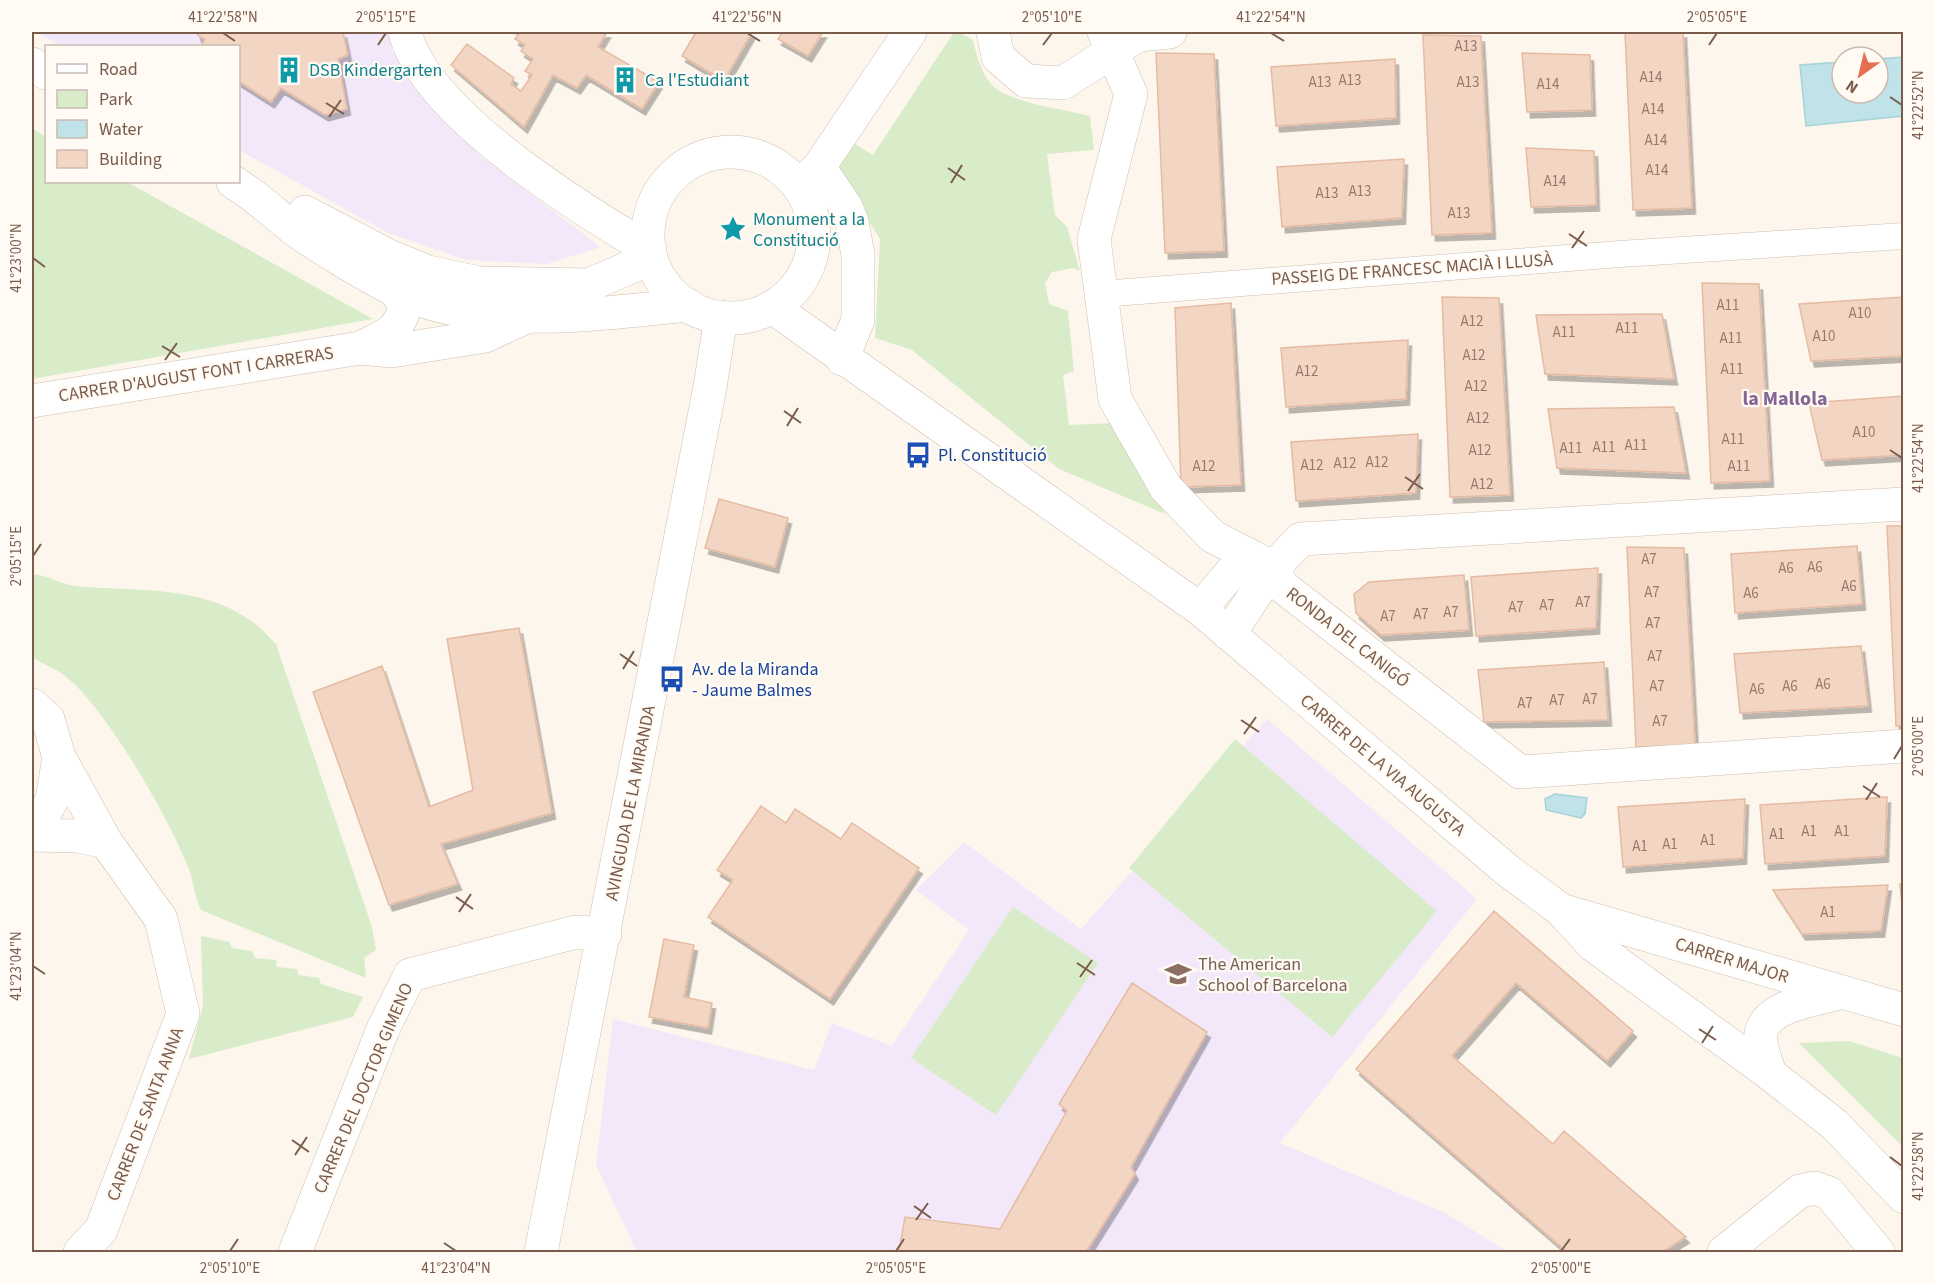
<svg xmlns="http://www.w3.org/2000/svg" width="1935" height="1284" viewBox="0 0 1935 1284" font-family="'Source Sans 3',sans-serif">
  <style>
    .education { fill: #f3e8fa }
    .green { fill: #d8ecc9 }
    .water { fill: #bfe3e8; stroke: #a5d3da; stroke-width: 1.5 }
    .building { fill: #f3d5c3; stroke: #e6bba3; stroke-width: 1.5; filter: url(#shadow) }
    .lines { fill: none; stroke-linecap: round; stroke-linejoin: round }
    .pedestrian-casing { stroke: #d1beb0; stroke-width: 27 }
    .minor-casing { stroke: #d1beb0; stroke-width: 34 }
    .tertiary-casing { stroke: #d1beb0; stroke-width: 34 }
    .pedestrian { stroke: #fff; stroke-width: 26 }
    .minor { stroke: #fff; stroke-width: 33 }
    .tertiary { stroke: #fff; stroke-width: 33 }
    .ticks { fill: none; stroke: #7a5c4d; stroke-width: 2 }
    .labels { text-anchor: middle; stroke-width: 4.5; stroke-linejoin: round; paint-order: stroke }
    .number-label { font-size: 15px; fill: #987a6a }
    .culture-label { font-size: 18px; fill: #0d838f; stroke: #fffaf3; text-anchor: start }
    .street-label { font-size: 18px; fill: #7a5c4d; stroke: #fffaf3 }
    .transit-label { font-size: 18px; fill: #164399; stroke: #fffaf3; text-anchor: start }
    .education-label { font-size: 18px; fill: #785e54; stroke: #fffaf3; text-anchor: start }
    .neighbourhood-label { font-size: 20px; font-weight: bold; fill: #846695; stroke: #fffaf3 }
    .neatline { fill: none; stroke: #7a5c4d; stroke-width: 2 }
    .ticks-label { font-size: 15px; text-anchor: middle; fill: #7a5c4d }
  </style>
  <defs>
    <filter id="shadow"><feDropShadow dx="3.5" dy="6" stdDeviation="0" flood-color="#0004"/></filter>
  </defs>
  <rect width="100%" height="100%" fill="#fdf6ec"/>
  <path class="education" d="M35,32h354l3,19 88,105 121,91 -54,17 -81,-4 -78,-27 -149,-83 -1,-104h-177z
    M1267,719l210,180 -197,244 163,69 66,40h-872l-41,-87 17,-146 201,51 18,-47 60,23 77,-116 -53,-40 48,-48 117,87z"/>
  <path class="green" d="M954,32h5l14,8c4,17 10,40 25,50 18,13 69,20 92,26l4,34 -47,4 8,61 12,12 13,44 -7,-3 -21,4 -7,11 4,21 19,7 6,60 -11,4 6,50 45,-2 51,91 -106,-45 -147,-119 -37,-12 5,-99 -46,-73 16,-25 23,14z
    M32,128l14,9v45h81l246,137 -341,60z
    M32,574c16,1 28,10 43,12 60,6 126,-2 178,36 8,6 16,15 23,22l96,283 4,23 -12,8 2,20 -165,-68c-7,-14 -7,-29 -13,-43 -19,-49 -83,-161 -124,-192 -10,-7 -22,-12 -32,-17z
    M1235,739l202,172 -105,126 -203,-169z
    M1013,907l85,56 -102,152 -85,-57z
    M201,936l28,6 3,6 20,3 3,7 21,2 1,7 20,2 2,6 20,3 2,6 42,13 -10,20 -164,42 14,-54z
    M1849,1041l54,17v89l-104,-104z"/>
  <path class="water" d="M1903,57v59l-97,10 -6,-61 42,-3v31h36v-34z
    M1555,794l32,4 -2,16 -4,4 -35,-8 -1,-11z"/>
  <path class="building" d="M197,32h146l5,23 -10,4 9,50 -22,6 -44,-27 -10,14 -33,-21v-35h-37l4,-7 -7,-3z
    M512,32h95l-9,15 61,35 -17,27 -56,-34 -9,13 -24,-13 -29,52 -73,-62 16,-21 47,34 -3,6 10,7 11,-16 -7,-4 8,-12 -12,-8 4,-6 -10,-6 3,-4z
    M696,32h56l-28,49 -42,-25z
    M783,32h40l-15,24 -30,-17z
    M1625,32h58l9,176 -59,2z
    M1423,35l58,1 11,197 -60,2z
    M1156,53l58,1 10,197 -59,2z
    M1522,53l68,2 2,55 -65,2z
    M1395,59l1,59 -120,8 -5,-59z
    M1526,148l68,3 2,54 -65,2z
    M1404,159l-2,59 -120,9 -5,-60z
    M1702,283l57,1 11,197 -59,2z
    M1442,297l57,1 11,197 -60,2z
    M1904,297v59l-93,5 -12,-57z
    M1231,303l10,182 -60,2 -6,-179z
    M1662,314l12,65 -129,-5 -9,-59z
    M1408,340l-2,59 -120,8 -5,-59z
    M1904,396v59l-82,5 -13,-57z
    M1674,407l12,66 -129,-5 -9,-59z
    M1418,434l-2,59 -120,8 -5,-59z
    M719,499l69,19 -13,49 -70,-19z
    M1887,526h17v200h-8z
    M1857,546l5,58 -127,9 -4,-59z
    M1627,547l57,1 11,197 -59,2z
    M1598,568l-2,60 -120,8 -5,-59z
    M1464,575l5,55 -88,5 -25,-22 -2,-19 15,-12z
    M519,628l33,185 -111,31 17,40 -69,21 -76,-213 69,-26 47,141 44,-17 -26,-151z
    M1861,646l7,60 -128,7 -6,-59z
    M1604,662l4,58 -124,2 -6,-52z
    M1887,797l-2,59 -120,8 -5,-59z
    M1745,799l-2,59 -120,9 -5,-60z
    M761,806l25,17 9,-14 46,30 11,-16 67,45 -89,131 -122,-82 25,-37 -16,-10z
    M1900,884l4,1v41z
    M1888,885l-7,46 -79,3 -29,-44z
    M1494,911l139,120 -26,30 -91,-78 -64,73 101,88 11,-13 122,106 -24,15h-95l-211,-183z
    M664,939l30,6 -10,52 28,6 -4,25 -59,-11z
    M1132,983l75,49 -76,135 4,7 -49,78h-187l6,-35 95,12 67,-118 -8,-7z"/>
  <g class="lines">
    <g class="pedestrian-casing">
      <path id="pedestrian" d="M1101,294l519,-40 284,-18"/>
    </g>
    <g class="minor-casing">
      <path id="minor" d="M405,32c20,81 174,176 245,218
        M993,32l5,25 28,24 37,2 75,-48 32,-3
        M1104,32l27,62 -37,145 21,160 51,89 46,48 61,32 -44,66
        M819,167l27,40 6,15 6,33v65l-16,39
        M799,187l20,-20 91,-135
        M360,348c26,-13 38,-14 46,-44l-14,-16
        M32,401l328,-53 32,3 93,-15 41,-19
        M1904,504l-603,35 -28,29 9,18 238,186 384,-26
        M1200,609l47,-55
        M32,705l16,14 11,38 47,85 55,77 22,95 -82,216 -21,22
        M32,835l20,-35 7,-43
        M32,835l46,1 28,6
        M1561,910l32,35 177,129 64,50 70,73
        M1770,1074c-3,-12 -13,-32 -8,-45 10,-25 54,-29 77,-36
        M295,1252l88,-223 27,-54 166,-43 29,2
        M541,1252l169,-865 11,-70
        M1724,1252l76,-61 15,-3 14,5 49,59"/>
    </g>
    <g class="tertiary-casing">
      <path id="tertiary" d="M32,64l14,9
        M648 235a83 83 0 1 1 166 0a83 83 0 1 1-166 0Z
        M233,182c22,13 41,31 61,47 25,18 69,45 97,59 88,44 203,26 297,17
        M305,212l84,44 39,16 51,11 110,2 46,-20 17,-3
        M772,307l428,302 307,261 54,40 343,100"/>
    </g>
    <use href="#pedestrian" class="pedestrian"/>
    <use href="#minor" class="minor"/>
    <use href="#tertiary" class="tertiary"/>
  </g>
  <path class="ticks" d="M223,33l12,8M747,33l13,8M1271,33l13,8M378,45l8,-12M1043,45l9,-12M1709,45l8,-12M1890,97l12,8M326,103l18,11M329,117l12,-17M948,168l17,12M951,183l11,-18M1569,234l18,12M1572,248l12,-17M33,258l12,9M162,346l18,11M165,360l12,-17M784,411l17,12M787,426l11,-18M1890,450l12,8M1405,477l18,12M1408,491l12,-17M33,556l8,-12M620,654l17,12M623,669l11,-18M1241,720l18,12M1244,734l12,-17M1894,759l8,-13M1863,786l17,11M1866,800l11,-17M456,897l17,12M459,912l12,-18M1077,963l18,12M33,966l12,8M1080,977l12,-17M1699,1029l17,11M1702,1043l11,-17M292,1140l17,12M295,1155l12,-18M1890,1157l12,9M914,1206l17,12M916,1220l12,-17M444,1243l12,8M230,1251l8,-12M896,1251l8,-12M1561,1251l9,-12"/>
  <defs>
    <g id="building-bare" transform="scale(2.07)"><path d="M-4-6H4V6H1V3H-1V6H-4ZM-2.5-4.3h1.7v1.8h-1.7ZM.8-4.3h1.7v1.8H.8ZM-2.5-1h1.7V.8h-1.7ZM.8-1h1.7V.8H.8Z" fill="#0f9aa8" stroke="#fffaf3" stroke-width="2.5" paint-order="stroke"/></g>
    <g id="sight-bare" transform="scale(2.07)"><path d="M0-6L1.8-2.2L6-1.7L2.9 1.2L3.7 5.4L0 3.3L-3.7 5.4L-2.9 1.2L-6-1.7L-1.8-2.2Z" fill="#0f9aa8" stroke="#fffaf3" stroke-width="2.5" paint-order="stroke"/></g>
    <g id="bus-bare" transform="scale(2.07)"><path d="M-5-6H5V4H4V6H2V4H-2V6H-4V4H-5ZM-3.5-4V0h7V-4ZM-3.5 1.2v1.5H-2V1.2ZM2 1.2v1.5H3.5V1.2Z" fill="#1a4fb4" stroke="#fffaf3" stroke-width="2.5" paint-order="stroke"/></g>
    <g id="school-bare" transform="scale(2.07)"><path d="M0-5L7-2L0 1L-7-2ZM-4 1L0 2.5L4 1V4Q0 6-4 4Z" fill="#8d6e63" stroke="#fffaf3" stroke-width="2.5" paint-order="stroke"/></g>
  </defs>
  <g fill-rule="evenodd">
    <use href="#building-bare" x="289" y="70"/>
    <use href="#building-bare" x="625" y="80"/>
    <use href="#sight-bare" x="733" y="229"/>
    <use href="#bus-bare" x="918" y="455"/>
    <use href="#bus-bare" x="672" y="679"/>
    <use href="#school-bare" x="1178" y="974"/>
  </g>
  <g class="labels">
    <g class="number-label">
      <text x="1466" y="51">A13</text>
      <text x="1651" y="82">A14</text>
      <text x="1350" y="85">A13</text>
      <text x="1320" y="87">A13</text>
      <text x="1468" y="87">A13</text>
      <text x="1548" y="89">A14</text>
      <text x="1653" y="114">A14</text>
      <text x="1656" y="145">A14</text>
      <text x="1657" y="175">A14</text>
      <text x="1555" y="186">A14</text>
      <text x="1360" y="196">A13</text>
      <text x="1327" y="198">A13</text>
      <text x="1459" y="218">A13</text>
      <text x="1728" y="310">A11</text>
      <text x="1860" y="318">A10</text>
      <text x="1472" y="326">A12</text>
      <text x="1627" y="333">A11</text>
      <text x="1564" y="337">A11</text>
      <text x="1824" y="341">A10</text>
      <text x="1731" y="343">A11</text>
      <text x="1474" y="360">A12</text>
      <text x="1732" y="374">A11</text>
      <text x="1307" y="376">A12</text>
      <text x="1476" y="391">A12</text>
      <text x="1478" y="423">A12</text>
      <text x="1864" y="437">A10</text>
      <text x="1733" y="444">A11</text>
      <text x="1636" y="450">A11</text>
      <text x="1604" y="452">A11</text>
      <text x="1571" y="453">A11</text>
      <text x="1480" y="455">A12</text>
      <text x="1377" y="467">A12</text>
      <text x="1345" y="468">A12</text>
      <text x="1312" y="470">A12</text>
      <text x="1204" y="471">A12</text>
      <text x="1739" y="471">A11</text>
      <text x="1482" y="489">A12</text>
      <text x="1649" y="564">A7</text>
      <text x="1815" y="572">A6</text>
      <text x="1786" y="573">A6</text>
      <text x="1849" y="591">A6</text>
      <text x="1652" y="597">A7</text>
      <text x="1751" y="598">A6</text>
      <text x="1583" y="607">A7</text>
      <text x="1547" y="610">A7</text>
      <text x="1516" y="612">A7</text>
      <text x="1451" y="617">A7</text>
      <text x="1421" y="619">A7</text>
      <text x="1388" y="621">A7</text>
      <text x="1653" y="628">A7</text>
      <text x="1655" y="661">A7</text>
      <text x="1823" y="689">A6</text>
      <text x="1657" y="691">A7</text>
      <text x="1790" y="691">A6</text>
      <text x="1757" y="694">A6</text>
      <text x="1590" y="704">A7</text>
      <text x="1557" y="705">A7</text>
      <text x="1525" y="708">A7</text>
      <text x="1660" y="726">A7</text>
      <text x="1809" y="836">A1</text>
      <text x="1842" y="836">A1</text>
      <text x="1777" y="839">A1</text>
      <text x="1708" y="845">A1</text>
      <text x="1670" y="849">A1</text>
      <text x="1640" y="851">A1</text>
      <text x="1828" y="917">A1</text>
    </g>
    <g class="culture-label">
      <text x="309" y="76">DSB Kindergarten</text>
      <text x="645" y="86">Ca l'Estudiant</text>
      <text x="753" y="225">Monument a la<tspan x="753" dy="21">Constitució</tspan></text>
    </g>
    <g class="street-label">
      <text transform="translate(1412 269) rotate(-4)" y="6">PASSEIG DE FRANCESC MACIÀ I LLUSÀ</text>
      <text transform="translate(196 374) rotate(-9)" y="6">CARRER D'AUGUST FONT I CARRERAS</text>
      <text transform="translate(1348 637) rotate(38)" y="6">RONDA DEL CANIGÓ</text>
      <text transform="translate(1383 765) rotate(40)" y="6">CARRER DE LA VIA AUGUSTA</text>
      <text transform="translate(630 803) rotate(-79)" y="6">AVINGUDA DE LA MIRANDA</text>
      <text transform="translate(1732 960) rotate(17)" y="6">CARRER MAJOR</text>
      <text transform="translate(363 1088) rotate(-67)" y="6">CARRER DEL DOCTOR GIMENO</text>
      <text transform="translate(145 1114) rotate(-69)" y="6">CARRER DE SANTA ANNA</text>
    </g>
    <g class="transit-label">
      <text x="938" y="461">Pl. Constitució</text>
      <text x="692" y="675">Av. de la Miranda<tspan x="692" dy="21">- Jaume Balmes</tspan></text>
    </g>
    <g class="education-label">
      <text x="1198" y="970">The American<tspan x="1198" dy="21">School of Barcelona</tspan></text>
    </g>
    <g class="neighbourhood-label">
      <text x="1785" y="405">la Mallola</text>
    </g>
  </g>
  <rect width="1935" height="1284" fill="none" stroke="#fffaf3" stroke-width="66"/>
  <rect x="45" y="45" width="195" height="138" fill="#fffaf3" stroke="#cabbb1" stroke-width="1.5"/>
  <rect x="57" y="64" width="30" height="9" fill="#ffffff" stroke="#cabbb1" stroke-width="1.5"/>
  <text x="99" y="75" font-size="18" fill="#7a5c4d">Road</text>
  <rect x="57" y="90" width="30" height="18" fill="#d8ecc9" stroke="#cabbb1" stroke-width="1.5"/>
  <text x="99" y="105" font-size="18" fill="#7a5c4d">Park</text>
  <rect x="57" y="120" width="30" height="18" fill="#bfe3e8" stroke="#cabbb1" stroke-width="1.5"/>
  <text x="99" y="135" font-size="18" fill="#7a5c4d">Water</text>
  <rect x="57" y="150" width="30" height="18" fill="#f3d5c3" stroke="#cabbb1" stroke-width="1.5"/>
  <text x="99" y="165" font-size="18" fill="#7a5c4d">Building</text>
  <g transform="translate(1860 75) rotate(214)"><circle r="28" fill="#fffaf3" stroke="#cabbb1" stroke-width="1.5"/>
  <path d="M0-4.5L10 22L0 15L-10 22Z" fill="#e76f51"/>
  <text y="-9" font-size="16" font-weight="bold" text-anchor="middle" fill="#7a5c4d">N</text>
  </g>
  <rect x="33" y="33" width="1869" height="1218" class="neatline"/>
  <g class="ticks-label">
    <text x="223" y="22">41°22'58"N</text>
    <text x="386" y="22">2°05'15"E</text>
    <text x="747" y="22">41°22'56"N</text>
    <text x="1052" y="22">2°05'10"E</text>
    <text x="1271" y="22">41°22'54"N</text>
    <text x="1717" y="22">2°05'05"E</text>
    <text transform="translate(1918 105) rotate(-90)" y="5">41°22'52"N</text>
    <text transform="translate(16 258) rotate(-90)" y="5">41°23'00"N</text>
    <text transform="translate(1918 458) rotate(-90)" y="5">41°22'54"N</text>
    <text transform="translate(16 556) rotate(-90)" y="5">2°05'15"E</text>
    <text transform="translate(1918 746) rotate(-90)" y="5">2°05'00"E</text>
    <text transform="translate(16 966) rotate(-90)" y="5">41°23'04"N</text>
    <text transform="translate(1918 1166) rotate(-90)" y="5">41°22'58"N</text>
    <text x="230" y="1273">2°05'10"E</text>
    <text x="456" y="1273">41°23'04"N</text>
    <text x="896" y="1273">2°05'05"E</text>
    <text x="1561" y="1273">2°05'00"E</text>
  </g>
</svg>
